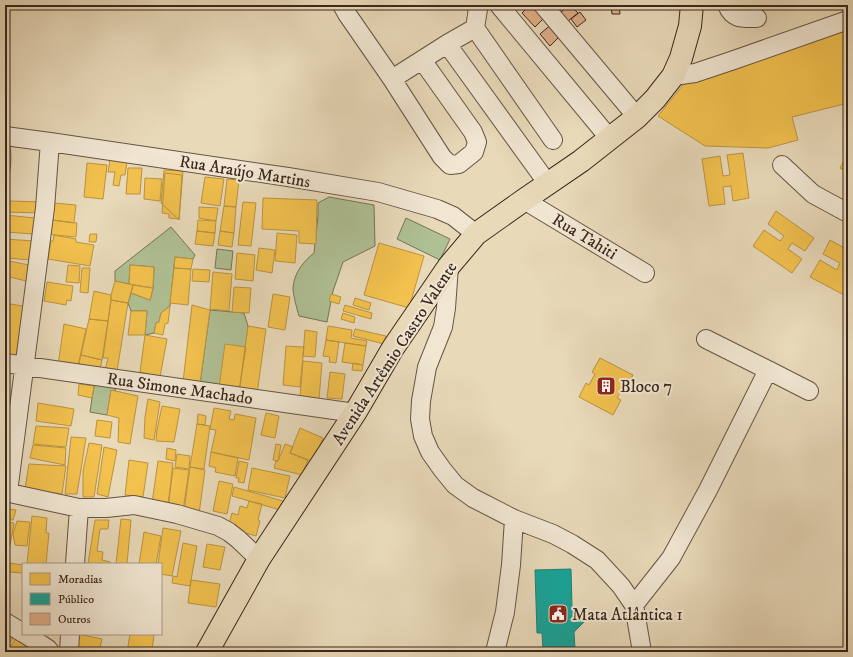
<svg xmlns="http://www.w3.org/2000/svg" width="853" height="657" viewBox="0 0 853 657" font-family="'IM FELL DW Pica',serif">
  <style>
    .green { fill: #afc094; stroke: #757458 }
    .homes { fill: #f2c14e; stroke: #bb933f }
    .public { fill: #17a398; stroke: #227e73 }
    .building { fill: #e2af89; stroke: #3b271c }
    .lines { fill: none; stroke-linecap: round; stroke-linejoin: round }
    .minor-casing { stroke: #665443; stroke-width: 20 }
    .major-casing { stroke: #3b271c; stroke-width: 24 }
    .minor { stroke: #f0e6d2; stroke-width: 18 }
    .major { stroke: #e8d9b9; stroke-width: 22 }
    .labels { text-anchor: middle; stroke-width: 4; stroke-linejoin: round; paint-order: stroke }
    .street-label { font-size: 17px; fill: #3b271c; stroke: #f0e6d2 }
    .poi-label { font-size: 17px; fill: #3b271c; stroke: #f0e6d2; text-anchor: start }
  </style>
  <rect width="100%" height="100%" fill="#e8d9b9"/>
  <filter id="stains"><feTurbulence type="fractalNoise" baseFrequency=".005" numOctaves="4"/><feColorMatrix values="0 0 0 0 .2 0 0 0 0 .09 0 0 0 0 .02 0 0 0 .5 -.17"/></filter>
  <radialGradient id="worn" r=".72"><stop offset=".6" stop-color="#630" stop-opacity="0"/><stop offset="1" stop-color="#630" stop-opacity=".3"/></radialGradient>
  <path class="green" d="M5,147h5c3,14 -2,37 -5,51z
    M329,197l45,8 1,41 -32,16 -10,29 -6,31 -28,-6c-2,-7 -6,-21 -6,-28 1,-15 10,-26 21,-35l4,-37v-13z
    M406,218l44,21 -10,21 -43,-21z
    M171,227l24,28 -2,4 -18,-2 -5,49 -9,7 -2,9 -3,1 -2,10 -9,2 2,-24h-16l-3,-8 3,-10 19,7 3,-12 1,-21 -24,-2 -1,19 -14,-3v-10z
    M217,249l16,2 -2,19 -16,-2z
    M210,310l34,3 4,13 -2,21 -27,41 -19,-4z
    M95,382l22,1 -2,8h-4l-4,24 -17,-3 2,-14z"/>
  <path class="homes" d="M848,27v76l-56,14 6,23 -30,8 -63,-2 -47,-30 25,-31z
    M743,153l6,45 -16,3 -2,-15 -8,1 2,17 -16,2 -7,-47 18,-3 3,20 7,-1 -3,-20z
    M848,153v19l-8,-4z
    M110,160l17,2 -2,13h-4l-2,11 -6,-1 2,-13h-7z
    M87,163l20,2 -4,34 -19,-2z
    M128,168h14l-2,26h-14z
    M164,170l19,1 -4,49 -18,-17z
    M165,173l17,2 -3,44 -10,-1v-4l-7,-1z
    M205,177l19,2 -4,27 -19,-3z
    M145,178l17,1 -2,22 -16,-2z
    M227,179l12,1 -3,27 -12,-1z
    M263,198l54,2 -1,44 -17,-1v-12l-37,-2z
    M10,201l31,1v11l-36,-1v-9h4z
    M243,202l13,1 -5,43 -13,-1z
    M54,203l22,2 -2,18 -22,-3z
    M224,206l12,1 -2,26 -14,-2z
    M199,207l19,1 -2,13 -17,-3z
    M776,211l38,27 -9,13 -13,-8 -4,6 14,10 -10,14 -39,-27 11,-16 16,11 4,-5 -16,-12z
    M5,215l30,3 -2,16 -28,-2z
    M52,220l25,3 -1,14 -22,-2 -4,-1z
    M198,220l18,1 -1,12 -18,-2z
    M197,231l18,2 -2,13 -18,-2z
    M220,231l14,2 -2,14 -14,-2z
    M277,233l20,2 -2,28 -20,-2z
    M90,234h7l-1,8h-7z
    M54,235l22,4v3l18,3 -4,21 -42,-7 3,-18h2z
    M5,239l29,2 -1,19 -28,-2z
    M830,240l18,10v22l-3,5 3,1v19l-38,-20 10,-17 17,10 3,-7 -17,-9z
    M379,243l45,13 -15,52 -45,-13z
    M259,248l16,2 -3,23 -16,-3z
    M237,253l18,2 -2,26 -18,-2z
    M175,257l18,2 -2,10 -17,-1z
    M9,261l25,5 -4,16 -24,-6z
    M68,265l12,1 -1,17 -13,-1z
    M130,265l24,2 -1,21 -24,-4z
    M82,268h8l-2,25 -8,-1z
    M174,268l17,1 -3,36 -18,-2z
    M193,269l17,1 -1,12 -17,-1z
    M213,272l19,2 -3,37 -19,-2z
    M115,281l18,4 -5,18 -17,-3v-5z
    M47,282l26,4 -2,15 -4,-1 -1,5 -22,-4z
    M133,285l20,3 -3,12 -19,-7z
    M234,287l17,1 -2,25 -17,-1z
    M94,291l17,4v5l-3,21 -19,-2z
    M273,294l17,3 -5,33 -17,-3z
    M331,294l10,3 -2,7 -10,-3z
    M355,298l16,5 -2,7 -16,-5z
    M111,300l17,3 -11,68 -12,-1 3,-12h-5z
    M5,303l23,4 -7,55 -16,-2z
    M192,305l18,5 -10,74 -17,-2z
    M345,305l27,8 -1,6 -28,-8z
    M170,306l-2,17 -3,1 -2,11 -9,-2 2,-10 3,-1 2,-9z
    M131,311h16l-2,24h-17z
    M343,313l12,4 -1,6 -13,-4z
    M89,319l19,2 -6,39 -21,-5z
    M64,324l22,5 -9,42 -19,-6z
    M248,326l18,3 -9,65 -18,-2z
    M328,326l24,4 -1,8 16,3 -1,5 -40,-6z
    M355,329l31,7 -2,8 -31,-8z
    M305,330l12,2 -2,25 -12,-1z
    M145,335l22,4 -7,38 -20,-5z
    M326,340l13,2 -3,21 -7,-1 1,-5 -7,-1z
    M345,343l21,3 -3,19 -21,-3z
    M225,344l21,3 -7,45 -20,-4z
    M286,346l18,1 -4,40 -17,-2z
    M81,355l21,5 -3,14 -22,-3z
    M600,358l33,17 -7,14 -3,-2 -6,11 4,2 -8,15 -34,-18 7,-14 3,2 6,-11 -3,-2z
    M303,361l19,2 -3,36 -19,-2z
    M353,363l10,2 -1,6 -10,-1z
    M330,372l15,2 -3,25 -15,-1z
    M79,384l15,2 -2,12 -14,-3z
    M111,390l27,6 -8,48 -12,-2 1,-24 -12,-3z
    M148,399l12,3 -6,38 -10,-2 1,-21z
    M38,403l36,6 -3,17 -35,-5z
    M162,406l18,3 -6,33 -18,-1 1,-11z
    M214,408l17,3 -2,8 5,1 1,-6 21,4 -7,42 -38,-8 5,-22 -6,-1z
    M266,413l13,3 -4,22 -14,-3z
    M198,414l8,2 -1,9 -8,-1z
    M97,420l15,2 -2,16 -15,-2z
    M197,424l13,2 -6,43 -14,-2z
    M36,426l33,2 -3,19 -33,-3z
    M300,428l23,10 -10,24 -23,-9z
    M71,437l15,1 -9,56h-12z
    M89,443l13,2 -8,52h-11v-26z
    M276,444l5,1 -3,16 -5,-1z
    M285,444l8,3 -3,6 18,7 -6,15 -28,-7 2,-7h2z
    M33,445l33,3 -1,17 -35,-7z
    M104,447l13,3 -9,47 -11,-3z
    M167,448l9,2 -1,11 -9,-2z
    M211,452l27,6 -3,18 -20,-4 1,-4 -7,-2z
    M177,454l13,2 -1,13 -14,-2z
    M129,460l19,3 -5,34 -18,-2z
    M158,461l15,2 -5,42 -16,-2z
    M239,461l9,2 -4,20 -6,-1 1,-4h-3z
    M29,464l37,2 -4,28 -37,-5z
    M190,467l15,3 -6,44 -15,-2z
    M173,468l16,2 -6,41 -15,-2z
    M252,468l38,8 -5,22 -37,-8z
    M219,481l14,3 -6,30 -14,-3z
    M234,487l49,14 -3,9 -48,-14z
    M249,501l13,3 -4,16 2,1 -4,15 -28,-8 4,-15 6,2 2,-9 7,2z
    M5,509l11,1 -3,10 -8,-1z
    M32,516l15,2 -1,15h3l-3,31h-19z
    M121,519l10,1 -4,44h-11z
    M95,520h14l-1,9h-8l-3,22 6,1 -1,8 8,2v2h-22z
    M17,521l13,1 -3,24 -12,-1 -2,-11z
    M5,522l9,1 -7,39h-2z
    M163,528l18,3 -9,45 -11,-2v-10h-3z
    M144,532l17,4 -5,28h-17z
    M183,543l14,3 -7,40 -18,-3 1,-7 4,1z
    M207,544l18,3 -5,23 -17,-3z
    M10,563l13,2v8l-14,-1z
    M191,580l29,4 -4,23 -28,-4z
    M5,630l10,5 -10,15z
    M77,634l25,5 -3,13h-23z
    M130,634h24l-2,18h-25z
    M18,636l14,10 -4,6h-22z"/>
  <path class="public" d="M571,569l1,38 14,13 -12,12 1,17 -32,1 -1,-17h-5l-2,-63z"/>
  <path class="building" d="M530,5h5l10,12 -10,10 -13,-14z
    M570,5l8,8 -10,8 -7,-9z
    M611,6h8l1,8h-8z
    M580,12l6,8 -9,7 -6,-8z
    M553,23l9,11 -12,12 -10,-12z"/>
  <g class="lines">
    <g class="minor-casing">
      <path id="minor" d="M342,5l5,9 45,65 55,-35
        M475,5l3,4 -3,19 -28,16 101,140
        M499,5l111,134
        M543,5l94,112
        M727,5c6,15 16,13 30,13
        M475,28l78,112
        M673,76l22,-3 36,-12 117,-41
        M392,79l50,78 8,8 9,-1 15,-12 3,-10 -4,-10 -51,-72
        M5,136l45,6 238,35 90,15 59,17 16,7 23,18
        M782,165l31,29 35,19
        M524,200l121,73
        M449,266l-3,42 -3,19 -16,40 -6,34 -1,18 3,17 7,16 12,17 13,16 18,13 41,21 39,15 19,10 25,16 24,26 13,19 8,47
        M5,363l350,50
        M768,370l41,21
        M5,492l74,16h27l28,-3 43,9 41,12 11,6 9,7 21,20
        M8,492l37,-284 5,-66
        M75,564l4,-56
        M634,605l37,-47 37,-68 60,-120 -62,-31
        M5,622l18,11
        M25,634l23,15 2,3
        M69,652l1,-18
        M495,652l10,-40 6,-47 3,-46"/>
    </g>
    <g class="major-casing">
      <path id="major" d="M207,652l52,-93 96,-146 38,-65 56,-82 27,-32 48,-34 57,-39 56,-44 18,-18 18,-23 8,-18 9,-32 2,-21"/>
    </g>
    <use href="#minor" class="minor"/>
    <use href="#major" class="major"/>
  </g>
  <defs>
    <g id="building-square" transform="scale(1)"><rect x="-9" y="-9" width="18" height="18" rx="4" fill="#8f2418" stroke="#f0e6d2"/><path d="M-4-6H4V6H1V3H-1V6H-4ZM-2.5-4.3h1.7v1.8h-1.7ZM.8-4.3h1.7v1.8H.8ZM-2.5-1h1.7V.8h-1.7ZM.8-1h1.7V.8H.8Z" fill="#fff"/></g>
    <g id="civic-square" transform="scale(1)"><rect x="-9" y="-9" width="18" height="18" rx="4" fill="#8f2418" stroke="#f0e6d2"/><path d="M-.6-6.5H3V-4.5H.6V-3L4-1V1h2V6H-6V1h2V-1L-.6-3ZM-1.2 2.5V6h2.4V2.5Z" fill="#fff"/></g>
  </defs>
  <g fill-rule="evenodd">
    <use href="#building-square" x="606" y="386"/>
    <use href="#civic-square" x="558" y="614"/>
  </g>
  <g class="labels">
    <g class="street-label">
      <text transform="translate(245 171) rotate(9)" y="6">Rua Araújo Martins</text>
      <text transform="translate(585 236) rotate(31)" y="6">Rua Tahiti</text>
      <text transform="translate(394 353) rotate(-57)" y="6">Avenida Artêmio Castro Valente</text>
      <text transform="translate(180 388) rotate(8)" y="6">Rua Simone Machado</text>
    </g>
    <g class="poi-label">
      <text x="620" y="392">Bloco 7</text>
      <text x="572" y="620">Mata Atlântica 1</text>
    </g>
  </g>
  <rect width="853" height="657" fill="none" stroke="#e8d9b9" stroke-width="20"/>
  <rect x="6" y="6" width="841" height="645" fill="none" stroke="#3b271c" stroke-width="2"/>
  <rect x="10" y="10" width="833" height="637" fill="none" stroke="#3b271c"/>
  <rect x="22" y="563" width="140" height="72" fill="#f0e6d2" stroke="#a89a89"/>
  <rect x="30" y="573" width="20" height="12" fill="#f2c14e" stroke="#a89a89"/>
  <text x="58" y="583" font-size="12" fill="#3b271c">Moradias</text>
  <rect x="30" y="593" width="20" height="12" fill="#17a398" stroke="#a89a89"/>
  <text x="58" y="603" font-size="12" fill="#3b271c">Público</text>
  <rect x="30" y="613" width="20" height="12" fill="#e2af89" stroke="#a89a89"/>
  <text x="58" y="623" font-size="12" fill="#3b271c">Outros</text>
  <rect width="100%" height="100%" filter="url(#stains)"/>
  <rect width="100%" height="100%" fill="url(#worn)"/>
</svg>
